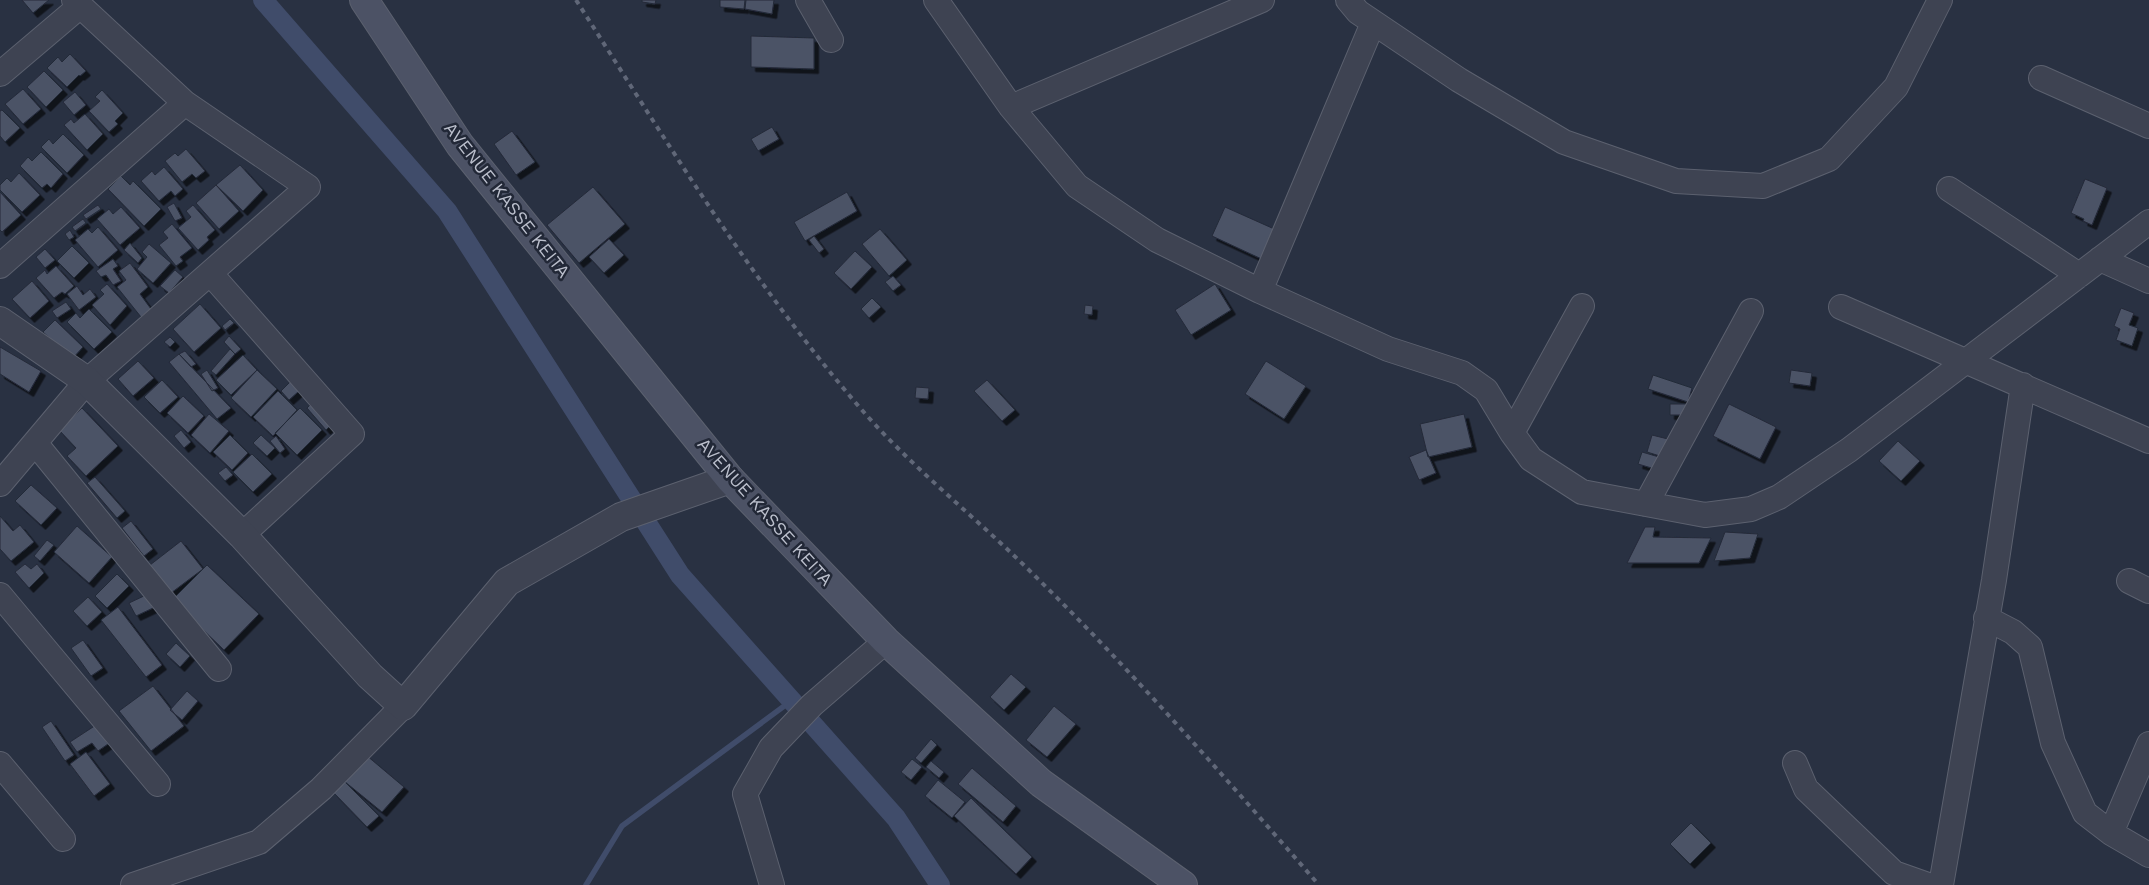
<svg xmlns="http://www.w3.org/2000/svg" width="2149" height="885" viewBox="0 0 2149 885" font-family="'Work Sans',sans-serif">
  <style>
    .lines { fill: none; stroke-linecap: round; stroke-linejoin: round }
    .stream { stroke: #404c6a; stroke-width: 5.5 }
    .canal { stroke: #404c6a; stroke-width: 20 }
    .building { fill: #4b5266; stroke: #242a39; filter: url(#shadow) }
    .minor-casing { stroke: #5c616f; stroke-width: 26 }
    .tertiary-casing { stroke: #5c616f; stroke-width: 30 }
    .secondary-casing { stroke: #5c616f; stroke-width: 30 }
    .minor { stroke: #3e4352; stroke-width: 24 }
    .tertiary { stroke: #3e4352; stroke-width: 28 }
    .secondary { stroke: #4c5265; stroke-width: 28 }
    .rail { stroke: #606778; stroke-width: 4; stroke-dasharray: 5 5; stroke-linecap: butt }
    .labels { text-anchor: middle; stroke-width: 5; stroke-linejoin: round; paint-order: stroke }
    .street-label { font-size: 18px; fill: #bbbfcc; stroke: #222837 }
  </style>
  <defs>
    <filter id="shadow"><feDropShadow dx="4.5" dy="4.5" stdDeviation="0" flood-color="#0009"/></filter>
  </defs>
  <rect width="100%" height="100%" fill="#293142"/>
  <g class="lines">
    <path class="stream" d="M586,885l36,-59 169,-125"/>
    <path class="canal" d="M263,0l184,211 233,364 216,243 44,67"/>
  </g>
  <path class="building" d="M22,0h27l-16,13z
    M642,0h14l-1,4 -13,-2z
    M720,0h25l-1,9 -24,-2z
    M746,0h28l-2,14 -27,-5z
    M751,36l63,2v31l-63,-2z
    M70,54l16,17 -6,5 -1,-1 -12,12 -20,-19 11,-11 4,5z
    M44,71l19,19 -17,17 -19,-20z
    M23,89l18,20 -18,15 -18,-20z
    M102,90l21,23 -8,8 3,3 -9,8 -20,-21 11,-10 -5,-4z
    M75,92l11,13 -12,10 -11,-13z
    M2,110l18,18 -15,14 -5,-6v-25z
    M85,114l18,20 -16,16 -23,-25 7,-6 3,4z
    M772,127l7,12 -21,12 -7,-12z
    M512,131l23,31 -19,13 -22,-31z
    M63,134l21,21 -17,18 -26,-26 8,-8 4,5z
    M186,149l19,22 -9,7 -4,-4 -10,8 -17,-21 10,-8 3,3z
    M41,152l22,22 -12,14 -4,-4 -5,4 -22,-22 8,-9 4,4z
    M240,165l23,25 -20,21 -27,-26z
    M164,167l19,22 -8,7 -4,-5 -12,10 -18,-20 11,-10 3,4z
    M19,173l21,22 -18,17 -22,-22v-5l7,-7 4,4z
    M121,176l9,9 3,-4 28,28 -17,17 -36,-37z
    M2085,179l22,9 -15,37 -9,-4 1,-2 -13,-6z
    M216,185l23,26 -20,18 -23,-26z
    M593,187l32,37 -46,39 -32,-38z
    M0,192l21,23 -19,17 -2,-2z
    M847,192l10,19 -52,30 -11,-19z
    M174,203l8,15 -7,3 -8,-14z
    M98,205l3,4 -15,10 -3,-4z
    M193,205l22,25 -8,7 2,3 -11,10 -20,-22 13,-11 -5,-6z
    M121,207l19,21 -20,17 -23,-26 12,-10 4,5z
    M1225,207l56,25 -13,30 -56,-26z
    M83,219l3,4 -11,8 -3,-4z
    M172,224l20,24 -12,9 3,4 -7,5 -17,-21 9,-7 -5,-6z
    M98,227l20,23 -20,17 -23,-27 13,-11 4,4z
    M880,229l27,31 -18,16 -27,-32z
    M70,230l4,7 -5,3 -4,-6z
    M814,236l10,13 -5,4 -10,-13z
    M609,239l15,16 -20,18 -15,-16z
    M130,243l12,15 -4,5 -14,-13z
    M149,244l22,19 -18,20 -16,-14 10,-12 -5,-5z
    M72,246l17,17 -15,15 -17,-17z
    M45,249l10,11 -10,8 -9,-11z
    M855,251l17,16 -21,22 -17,-16z
    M113,259l5,7 -5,3 8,12 -8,4 -7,-10 -5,2 -5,-6z
    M130,263l18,24 -8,7 11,15 -10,8 -24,-30 9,-7 -7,-9z
    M56,266l18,20 -9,8 -3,-2 -8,6 -18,-20 9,-8 2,4z
    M175,270l8,7 -14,16 -9,-7z
    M893,276l8,9 -8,6 -8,-9z
    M32,281l17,20 -19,17 -18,-19z
    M107,284l20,22 -17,19 -18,-20 12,-11 -4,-4z
    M1215,284l16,26 -40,25 -16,-25z
    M77,286l6,9 7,-6 6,8 -17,13 -12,-16z
    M872,298l9,9 -12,11 -8,-9z
    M66,302l5,7 -14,9 -5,-7z
    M200,304l21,24 -27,24 -21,-23z
    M1085,305l8,1 -1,9 -8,-1z
    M2121,308l13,5 -5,12 9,3 -6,18 -16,-6 4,-11 -6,-3z
    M89,309l23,23 -18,17 -27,-27 9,-9 4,5z
    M230,319l4,4 -9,7 -3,-4z
    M55,320l28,27 -11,12 -29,-27z
    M229,336l12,13 -6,5 -11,-12z
    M170,337l5,5 -5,5 -6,-5z
    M0,347l41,24 -12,21 -29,-18z
    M230,349l5,5 -19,21 -5,-4z
    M185,351l11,13 -5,3 -12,-13z
    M179,354l52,54 -14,11 -48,-57z
    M243,355l14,15 -26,25 -15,-15z
    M138,361l16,17 -21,18 -15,-17z
    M1266,361l40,25 -22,33 -39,-25z
    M207,370l11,18 -6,3 -11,-17z
    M257,370l20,19 -26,28 -20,-19z
    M1791,370l21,3 -2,13 -21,-3z
    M1653,375l39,13 -4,14 -40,-13z
    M162,380l16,17 -18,16 -16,-16z
    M987,380l28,30 -13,11 -28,-30z
    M290,382l9,9 -10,9 -8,-9z
    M916,387l13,1 -1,11 -13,-1z
    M278,391l19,19 -24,26 -20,-19z
    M183,396l21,20 -16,17 -21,-20z
    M311,404l19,22 -4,4 -19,-22z
    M1670,404h17v11h-17z
    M1729,404l47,23 -16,32 -47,-23z
    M82,408l36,38 -32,30 -19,-20 9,-8 -17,-18z
    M300,408l22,22 -25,25 -22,-22z
    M209,414l20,17 -19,22 -19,-18z
    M1464,414l8,33 -44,10 -8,-33z
    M181,430l10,12 -7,6 -10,-12z
    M230,435l18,18 -16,17 -19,-18z
    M261,435l14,13 -8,8 -14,-13z
    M1652,435l16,4 -5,18 -16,-5z
    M276,436l9,13 -5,4 -10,-12z
    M1898,441l22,20 -19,20 -22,-20z
    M1426,450l10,23 -17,7 -10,-23z
    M1642,452l17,5 -4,12 -17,-5z
    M252,454l20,20 -19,18 -20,-20z
    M226,467l7,8 -8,6 -7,-8z
    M95,477l30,34 -8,7 -30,-35z
    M31,485l26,23 -16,17 -26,-24z
    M0,516l13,15 7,-6 14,17 -23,19 -11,-12z
    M131,521l22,28 -9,7 -22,-28z
    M77,526l35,31 -23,26 -35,-31z
    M1645,527h10l-2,10 58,1 -12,25h-72z
    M1725,532l33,2 -8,24 -36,3z
    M47,540l7,5 -14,16 -6,-5z
    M181,541l22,28 -32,24 -21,-28z
    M25,564l6,5 6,-5 7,9 -15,15 -14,-16z
    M207,565l52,49 -35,36 -52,-50z
    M117,574l12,12 -22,22 -12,-12z
    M146,595l7,13 -17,8 -7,-13z
    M88,597l14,15 -15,14 -14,-15z
    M118,607l44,58 -16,12 -45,-57z
    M83,640l20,28 -12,8 -20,-28z
    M176,643l14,13 -10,11 -14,-13z
    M1011,674l15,13 -22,23 -14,-13z
    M153,686l31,40 -33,25 -32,-40z
    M187,691l11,10 -16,19 -12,-10z
    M1054,706l22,18 -29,33 -21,-17z
    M51,721l23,34 -9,6 -23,-34z
    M96,725l12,19 -10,7 -6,-8 -15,9 -7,-10z
    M931,739l6,6 -16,18 -6,-5z
    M86,752l24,32 -16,12 -24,-32z
    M366,755l38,32 -22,25 -38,-31z
    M912,759l10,8 -11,13 -10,-8z
    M931,761l13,11 -5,6 -13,-11z
    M972,768l44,38 -13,16 -45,-38z
    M938,780l27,22 -13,16 -27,-22z
    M344,781l35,35 -12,11 -34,-35z
    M971,798l61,59 -16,17 -62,-58z
    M1691,823l20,20 -21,21 -20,-20z"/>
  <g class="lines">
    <g class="minor-casing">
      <path id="minor" d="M808,0l23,40
        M936,0l75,107 66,79 80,54 103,51 128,58 74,24 24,17 26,43 19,26 51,33 123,23 46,-6 28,-12 70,-47 300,-228
        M1348,0l10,12 101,68 105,62 112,39 87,5 66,-27 67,-72 44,-87
        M0,74l79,-67
        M2041,78l108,48
        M1011,107l251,-107
        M1949,189l130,86
        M2100,259l49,22
        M0,266l185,-163
        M210,273l142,161 -110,101
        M1260,291l113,-268
        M1841,307l308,134
        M1512,433l70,-127
        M36,444l183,225
        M0,484l87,-103 221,-194 -123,-84 -111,-103
        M1646,504l105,-193
        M2129,581l20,10
        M0,595l158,189
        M1986,618l27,14 17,15 23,96 32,70 26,20 38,22
        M1795,763l11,26 88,84 34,12
        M0,764l63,75
        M2111,833l38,-89
        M133,885l126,-43 62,-53 82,-83
        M772,885l-27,-91 26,-46 41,-43 74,-64
        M1941,885l53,-305 29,-195"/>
    </g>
    <g class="tertiary-casing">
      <path id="tertiary" d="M0,321l87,60 155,154 128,141 33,30 104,-124 114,-65 109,-38"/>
    </g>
    <g class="secondary-casing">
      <path id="secondary" d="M364,0l96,145 270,334 156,162 155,142 142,102"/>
    </g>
    <use href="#minor" class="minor"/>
    <use href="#tertiary" class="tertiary"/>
    <use href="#secondary" class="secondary"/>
    <path class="rail" d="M576,0c88,137 173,278 279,402 54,64 121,115 180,174 100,98 192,204 284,309"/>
  </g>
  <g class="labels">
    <g class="street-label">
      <text transform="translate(507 200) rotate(52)" y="6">AVENUE KASSE KEITA</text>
      <text transform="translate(765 512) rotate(48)" y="6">AVENUE KASSE KEITA</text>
    </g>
  </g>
</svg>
